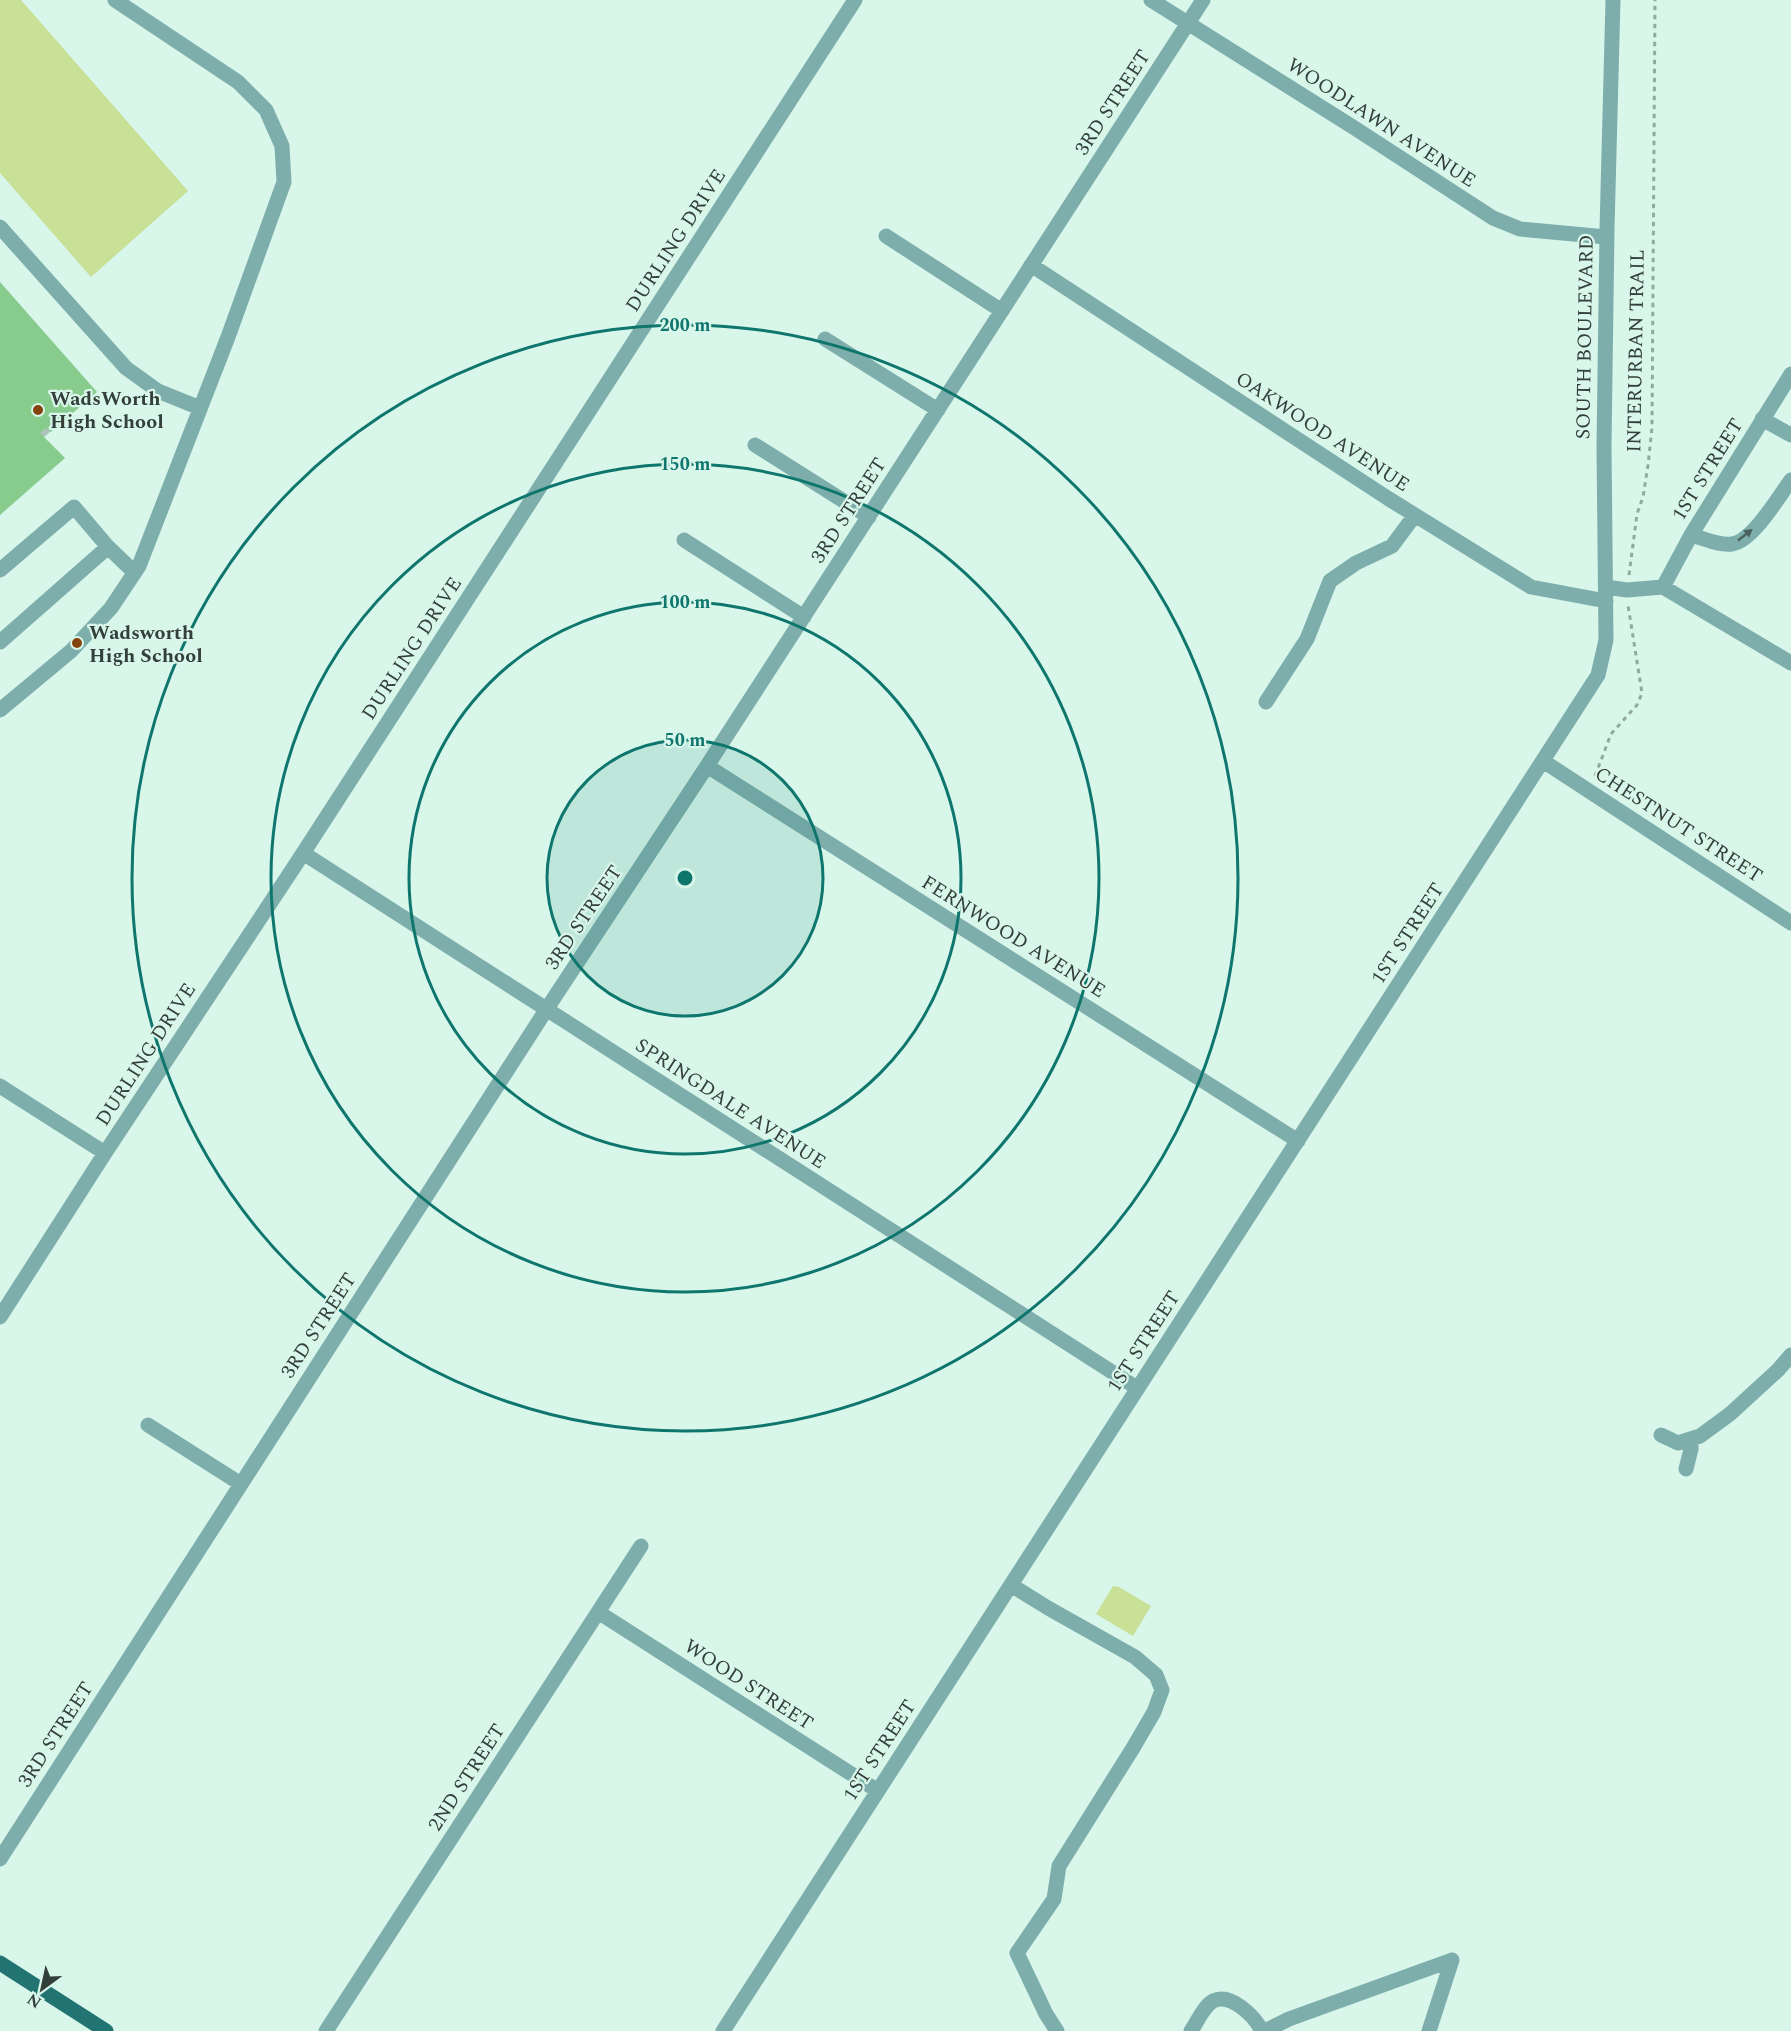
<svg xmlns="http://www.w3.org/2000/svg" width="1791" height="2031" viewBox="0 0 1791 2031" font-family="Spectral,serif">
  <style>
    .green { fill: #c9e196 }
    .shadow { fill: #0003 }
    .building { fill: #87cc8d }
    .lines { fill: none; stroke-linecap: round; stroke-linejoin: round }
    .path { stroke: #93a9a0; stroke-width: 3; stroke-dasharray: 4.5 4.5; stroke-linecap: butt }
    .minor { stroke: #7eaeac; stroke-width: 15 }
    .major { stroke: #217472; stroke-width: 15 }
    .oneway { fill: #4a605c }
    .ring { fill: none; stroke: #0f766e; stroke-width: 3 }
    .poi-dot { fill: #85440e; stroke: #d8f6ea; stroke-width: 2 }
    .labels { text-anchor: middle; stroke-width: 4.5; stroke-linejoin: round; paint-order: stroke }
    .street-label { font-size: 20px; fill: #333f3a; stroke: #d8f6ea }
    .poi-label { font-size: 20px; font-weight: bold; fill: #333f3a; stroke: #d8f6ea; text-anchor: start }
    .centre { fill: #0f766e; stroke: #d8f6ea; stroke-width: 3 }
    .ring-label { font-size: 18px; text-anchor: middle; font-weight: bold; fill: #0f766e; stroke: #d8f6ea; stroke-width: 4.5; stroke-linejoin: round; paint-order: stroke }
  </style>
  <rect width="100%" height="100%" fill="#d8f6ea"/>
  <path class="green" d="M0,0h21l167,191 -97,86 -91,-104z
    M1113,1586l6,1 32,19 -18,30 -37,-22z"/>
  <path class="shadow" d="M0,285l85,117 -42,36 -43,77z"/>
  <path class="building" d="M0,282l97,110 -46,40 -5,-4 -6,5 25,25 -65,57z"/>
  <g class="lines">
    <path class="path" d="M1629,575l8,-61 6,-17 5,-32 4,-37 3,-428
      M1595,776l16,-42 26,-29 5,-12 -14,-88"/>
    <path class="minor" d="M1151,0l202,127 140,91 27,11 86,8
      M0,227l126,141 32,23 42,17
      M886,236l116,75
      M1031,265l358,234 142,88 75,14
      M825,339l113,71
      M1762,419l29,16
      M755,445l114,72
      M1691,535c12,3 28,11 41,9 21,-3 47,-48 59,-64
      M684,540l120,77
      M0,570l74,-63 34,40
      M1606,587l21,3 36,-3 128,76
      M1663,587l28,-52 100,-161
      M0,642l108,-95 26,25
      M1266,702l41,-63 23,-58 26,-18 36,-17 23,-31
      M0,710l71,-59 40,-43 28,-42 89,-229 56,-155 -2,-36 -16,-36 -28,-28 -123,-82
      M1543,761l248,162
      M707,766l591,375
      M303,853l834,535
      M0,1086l105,67
      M0,1317l105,-164 193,-292 557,-861
      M148,1425l93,59
      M1661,1435l17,8 22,-7 30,-22 48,-44 13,-15
      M1686,1469l5,-20v-10
      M1011,1585l37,23 87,49 21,18 6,15 -8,22 -21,36 -74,118 -5,33 -37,54 29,61 11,17
      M598,1612l280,179
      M0,1859l546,-849 161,-244 496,-766
      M326,2031l315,-485
      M723,2031l875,-1356 8,-35 -2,-193 3,-218 6,-229
      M1191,2031c6,-9 13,-25 22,-30 18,-9 42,16 49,30
      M1265,2031l24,-12 163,-59
      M1429,2031l23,-71"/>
    <path class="major" d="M0,1963l106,68"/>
  </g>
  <defs><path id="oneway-solid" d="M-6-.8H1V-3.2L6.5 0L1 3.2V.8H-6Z" transform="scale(1.5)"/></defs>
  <use class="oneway" href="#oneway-solid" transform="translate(1745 535) rotate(-38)"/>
  <circle cx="685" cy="878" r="138" fill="#0f766e" fill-opacity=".12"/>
  <g class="ring">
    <circle cx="685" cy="878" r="138"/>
    <circle cx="685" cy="878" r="276"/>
    <circle cx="685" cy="878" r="414"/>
    <circle cx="685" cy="878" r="553"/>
  </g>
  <g class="poi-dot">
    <circle cx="38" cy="410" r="6"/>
    <circle cx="77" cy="643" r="6"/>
  </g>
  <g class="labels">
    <g class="street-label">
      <text transform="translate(1112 102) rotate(-57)" y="7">3RD STREET</text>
      <text transform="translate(1382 122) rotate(33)" y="7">WOODLAWN AVENUE</text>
      <text transform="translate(675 240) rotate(-57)" y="7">DURLING DRIVE</text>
      <text transform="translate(1584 337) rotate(-89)" y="7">SOUTH BOULEVARD</text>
      <text transform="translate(1635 351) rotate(-89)" y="7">INTERURBAN TRAIL</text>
      <text transform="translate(1323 431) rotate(33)" y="7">OAKWOOD AVENUE</text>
      <text transform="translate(1707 469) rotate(-58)" y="7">1ST STREET</text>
      <text transform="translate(848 510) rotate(-57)" y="7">3RD STREET</text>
      <text transform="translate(411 648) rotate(-57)" y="7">DURLING DRIVE</text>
      <text transform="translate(1679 824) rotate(33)" y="7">CHESTNUT STREET</text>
      <text transform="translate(583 917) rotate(-56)" y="7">3RD STREET</text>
      <text transform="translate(1407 933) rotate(-57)" y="7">1ST STREET</text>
      <text transform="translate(1014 936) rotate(32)" y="7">FERNWOOD AVENUE</text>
      <text transform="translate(145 1054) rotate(-57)" y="7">DURLING DRIVE</text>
      <text transform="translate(731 1103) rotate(33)" y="7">SPRINGDALE AVENUE</text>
      <text transform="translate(318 1325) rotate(-57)" y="7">3RD STREET</text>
      <text transform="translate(1143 1341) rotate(-57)" y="7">1ST STREET</text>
      <text transform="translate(749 1684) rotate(33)" y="7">WOOD STREET</text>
      <text transform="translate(55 1734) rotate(-57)" y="7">3RD STREET</text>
      <text transform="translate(879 1750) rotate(-57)" y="7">1ST STREET</text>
      <text transform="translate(466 1777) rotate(-57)" y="7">2ND STREET</text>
    </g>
    <g class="poi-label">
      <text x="50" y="405">WadsWorth<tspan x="50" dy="23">High School</tspan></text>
      <text x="89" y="639">Wadsworth<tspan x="89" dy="23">High School</tspan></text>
    </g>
  </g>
  <circle cx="685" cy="878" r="9" class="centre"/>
  <g class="ring-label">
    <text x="685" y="331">200 m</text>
    <text x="685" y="470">150 m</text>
    <text x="685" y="608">100 m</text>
    <text x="685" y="746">50 m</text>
  </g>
  <g transform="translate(42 1989) rotate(213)" stroke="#d8f6ea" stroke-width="4.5" paint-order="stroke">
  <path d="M0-4.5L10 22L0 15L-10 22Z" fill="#333f3a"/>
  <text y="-9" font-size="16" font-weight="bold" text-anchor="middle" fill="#333f3a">N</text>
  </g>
</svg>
